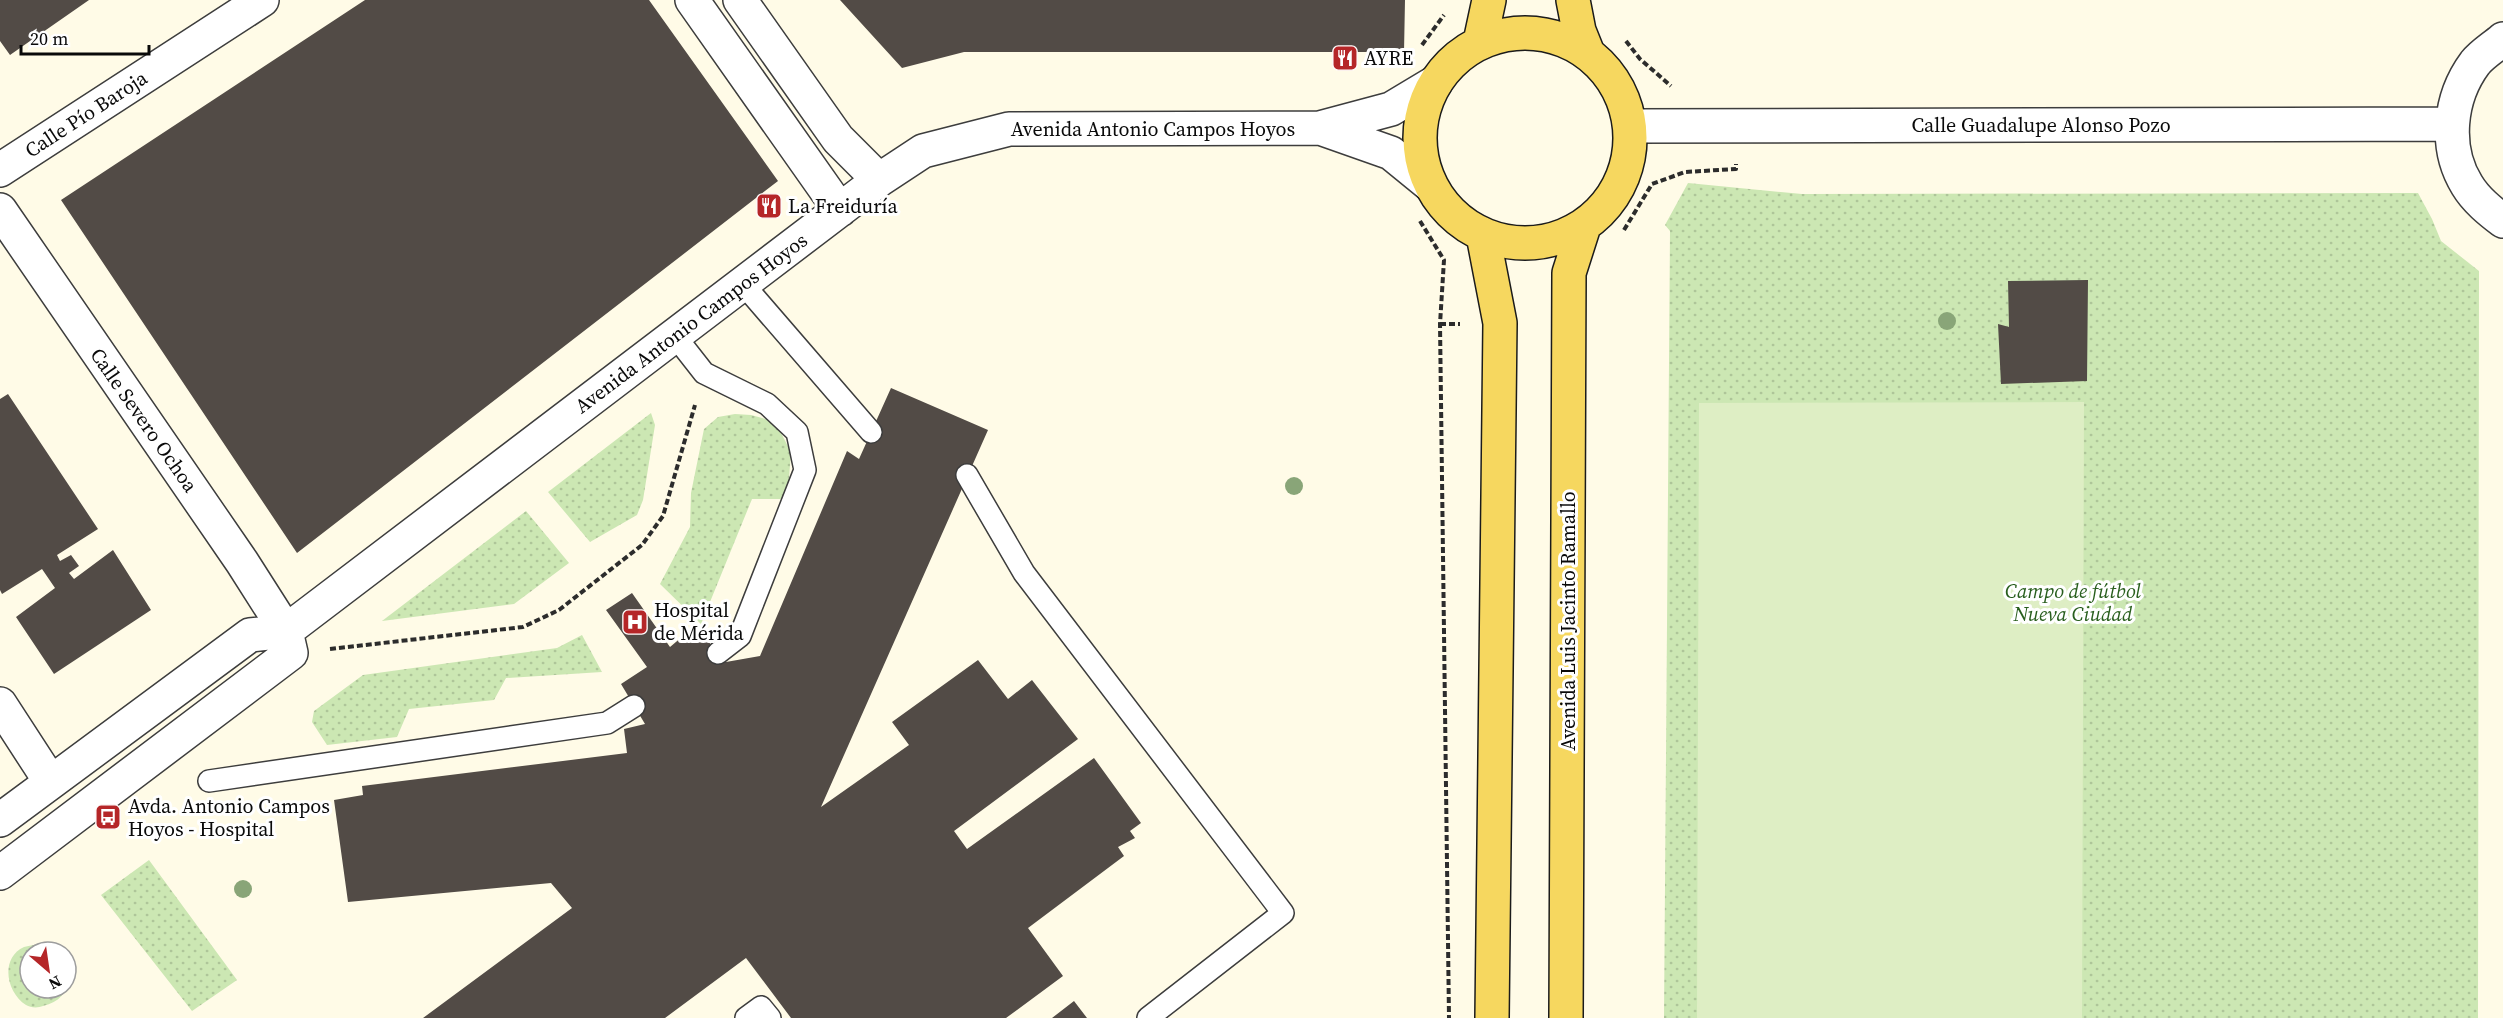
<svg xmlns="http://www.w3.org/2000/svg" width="2503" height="1018" viewBox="0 0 2503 1018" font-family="'Source Serif 4',serif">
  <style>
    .green { fill: url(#green-dots) }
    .pitch { fill: #deeec4 }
    .building { fill: #524b46 }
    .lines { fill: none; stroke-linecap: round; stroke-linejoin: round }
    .service-casing { stroke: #3d3d3d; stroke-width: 24 }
    .minor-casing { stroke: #3d3d3d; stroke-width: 36 }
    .primary-casing { stroke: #1b1b1b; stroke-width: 36 }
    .path { stroke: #2c2c2c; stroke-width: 4; stroke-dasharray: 6 3; stroke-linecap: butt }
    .service { stroke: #fff; stroke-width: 21 }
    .minor { stroke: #fff; stroke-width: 33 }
    .primary { stroke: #f6d75f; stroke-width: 33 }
    .tree { fill: #89a578 }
    .labels { text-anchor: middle; stroke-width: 6; stroke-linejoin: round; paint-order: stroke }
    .poi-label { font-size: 20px; fill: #0a0a0a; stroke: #fff; text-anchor: start }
    .street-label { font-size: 20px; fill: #0a0a0a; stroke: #fff }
    .park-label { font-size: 20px; font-style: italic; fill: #285e1d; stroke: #fff }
  </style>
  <defs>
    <pattern id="green-dots" width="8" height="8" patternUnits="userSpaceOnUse" patternTransform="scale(1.5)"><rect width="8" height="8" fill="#cce7b3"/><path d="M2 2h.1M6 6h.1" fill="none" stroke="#aec599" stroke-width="1.8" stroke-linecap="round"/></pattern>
  </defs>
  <rect width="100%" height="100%" fill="#fffbe7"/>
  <path class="green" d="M1688,183l114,11 616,-1 14,26 9,22 38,30 -1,747h-814l6,-787 -5,-6z
    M651,413l4,12 -12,75 -6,15 -47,27 -42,-50z
    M735,414l16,1 18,5 12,13 10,19 -3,39 -7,8h-29l-51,125 -41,-40 30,-57 1,-34 13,-64 14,-12z
    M526,511l43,52 -55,41 -132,17z
    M582,635l20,37 -96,6 -12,22 -85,9 -12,28 -70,8 -15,-23 2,-11 49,-36 194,-27z
    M149,860l88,120 -45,31 -91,-116z
    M38,944l15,8h-23v36h36v-19c4,20 -3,32 -23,37 -5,2 -12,2 -17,-1 -20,-13 -26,-47 -2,-58 4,-1 10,-2 14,-3z"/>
  <path class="pitch" d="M2084,402l-2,616h-385l2,-615z"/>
  <path class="building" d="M0,0h89l-79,55 -10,-14z
    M365,0h284l129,181 -481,372 -236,-353z
    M840,0h565l-1,52h-440l-62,16z
    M2088,280l-1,101 -86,3 -3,-60 11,3 -1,-46z
    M891,388l97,42 -167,377 88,-62 -17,-23 86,-62 30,39 24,-19 46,59 -124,92 13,18 127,-91 47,65 -11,8 5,7 -17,9 6,9 -96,72 35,48 -57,42h-215l-45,-60 -81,60h-242l149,-110 -21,-25 -203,19 -14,-102 29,-5 -1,-9 265,-33 -3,-24 21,-5 -24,-40 26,-17 -41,-57 26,-17 38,54 25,-21 31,36 34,-6 87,-205 12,8z
    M8,394l90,135 -41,26 3,6 11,-6 8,11 -10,7 5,6 39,-29 38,60 -97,64 -38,-57 39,-29 -13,-19 -40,25 -2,-4v-191z
    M1074,1001l13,17h-35z"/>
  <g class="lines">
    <g class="service-casing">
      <path id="service" d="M743,284l128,148
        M675,336l29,37 63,31 30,28 8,38 -65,166 -22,17
        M967,475l57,98 259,340 -135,105
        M209,781l398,-58 27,-17
        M746,1018l15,-11 9,11"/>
    </g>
    <g class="minor-casing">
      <path id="minor" d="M692,0l148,210
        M740,0l98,139 41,41
        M2503,39c-9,8 -21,15 -28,24 -26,35 -31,85 -8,122 9,15 23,26 36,36
        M1631,126l821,-2
        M1320,128l71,25 38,31
        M0,170l262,-170
        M0,210l242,352 44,69 5,22 -291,220
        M0,704l50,77
        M0,820l250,-185 36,-4 593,-451 44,-29 86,-22 311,-1 71,-19 45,-27"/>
    </g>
    <g class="primary-casing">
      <path id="primary" d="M1573,0l6,31 8,20
        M1420 138a105 105 0 1 1 210 0a105 105 0 1 1-210 0Z
        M1480,42l9,-42
        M1483,235l17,88 -8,695
        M1566,1018l3,-745 15,-47"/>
    </g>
    <path class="path" d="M1626,41l14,18 31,27
      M1422,45l22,-30
      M1420,221l24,39 -4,64 9,694
      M1624,230l28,-46 33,-12 51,-3v-5
      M1440,324h20
      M330,649l193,-22 36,-17 83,-65 21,-29 32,-111"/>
    <use href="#service" class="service"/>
    <use href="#minor" class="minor"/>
    <use href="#primary" class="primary"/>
  </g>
  <g class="tree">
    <circle cx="1947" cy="321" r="9"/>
    <circle cx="1294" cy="486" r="9"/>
    <circle cx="243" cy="889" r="9"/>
  </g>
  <defs>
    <g id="restaurant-square" transform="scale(1.35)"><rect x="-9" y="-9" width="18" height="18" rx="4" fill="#b52628" stroke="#fff"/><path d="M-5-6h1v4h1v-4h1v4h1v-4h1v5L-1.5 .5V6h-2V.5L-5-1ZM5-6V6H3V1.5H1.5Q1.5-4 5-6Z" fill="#fff"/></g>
    <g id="hospital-square" transform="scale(1.35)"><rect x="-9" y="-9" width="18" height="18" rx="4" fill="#b52628" stroke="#fff"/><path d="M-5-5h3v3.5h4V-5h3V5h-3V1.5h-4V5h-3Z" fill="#fff"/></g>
    <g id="bus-square" transform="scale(1.35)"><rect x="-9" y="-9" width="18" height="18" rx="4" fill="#b52628" stroke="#fff"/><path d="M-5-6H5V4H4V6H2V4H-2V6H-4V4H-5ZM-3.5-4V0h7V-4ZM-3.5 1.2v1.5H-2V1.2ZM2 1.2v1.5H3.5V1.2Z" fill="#fff"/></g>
  </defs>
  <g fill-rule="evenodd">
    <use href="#restaurant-square" x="1345" y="58"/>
    <use href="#restaurant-square" x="769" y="206"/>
    <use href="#hospital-square" x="635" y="622"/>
    <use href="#bus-square" x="108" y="817"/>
  </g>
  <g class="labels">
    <g class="poi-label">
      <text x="1364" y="65">AYRE</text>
      <text x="788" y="213">La Freiduría</text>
      <text x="654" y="617">Hospital<tspan x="654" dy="23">de Mérida</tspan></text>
      <text x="128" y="813">Avda. Antonio Campos<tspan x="128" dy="23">Hoyos - Hospital</tspan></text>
    </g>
    <g class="street-label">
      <text transform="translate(86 114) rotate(-33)" y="7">Calle Pío Baroja</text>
      <text x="2041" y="132">Calle Guadalupe Alonso Pozo</text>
      <text x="1153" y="136">Avenida Antonio Campos Hoyos</text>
      <text transform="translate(691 323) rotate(-37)" y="7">Avenida Antonio Campos Hoyos</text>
      <text transform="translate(144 420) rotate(55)" y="7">Calle Severo Ochoa</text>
      <text transform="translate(1568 621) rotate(-90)" y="7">Avenida Luis Jacinto Ramallo</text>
    </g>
    <g class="park-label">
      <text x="2073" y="598">Campo de fútbol<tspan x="2073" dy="23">Nueva Ciudad</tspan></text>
    </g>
  </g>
  <g transform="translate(48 970) rotate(151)"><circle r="28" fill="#ffffff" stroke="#9d9d9d" stroke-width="1.5"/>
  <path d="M0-4.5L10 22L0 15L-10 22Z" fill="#b52628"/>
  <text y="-9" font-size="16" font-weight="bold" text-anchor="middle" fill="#0a0a0a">N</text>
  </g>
  <path d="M21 45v9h128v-9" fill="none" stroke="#0a0a0a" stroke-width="3"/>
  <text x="30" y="45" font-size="18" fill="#0a0a0a" stroke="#ffffff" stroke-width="4.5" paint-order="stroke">20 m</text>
</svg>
